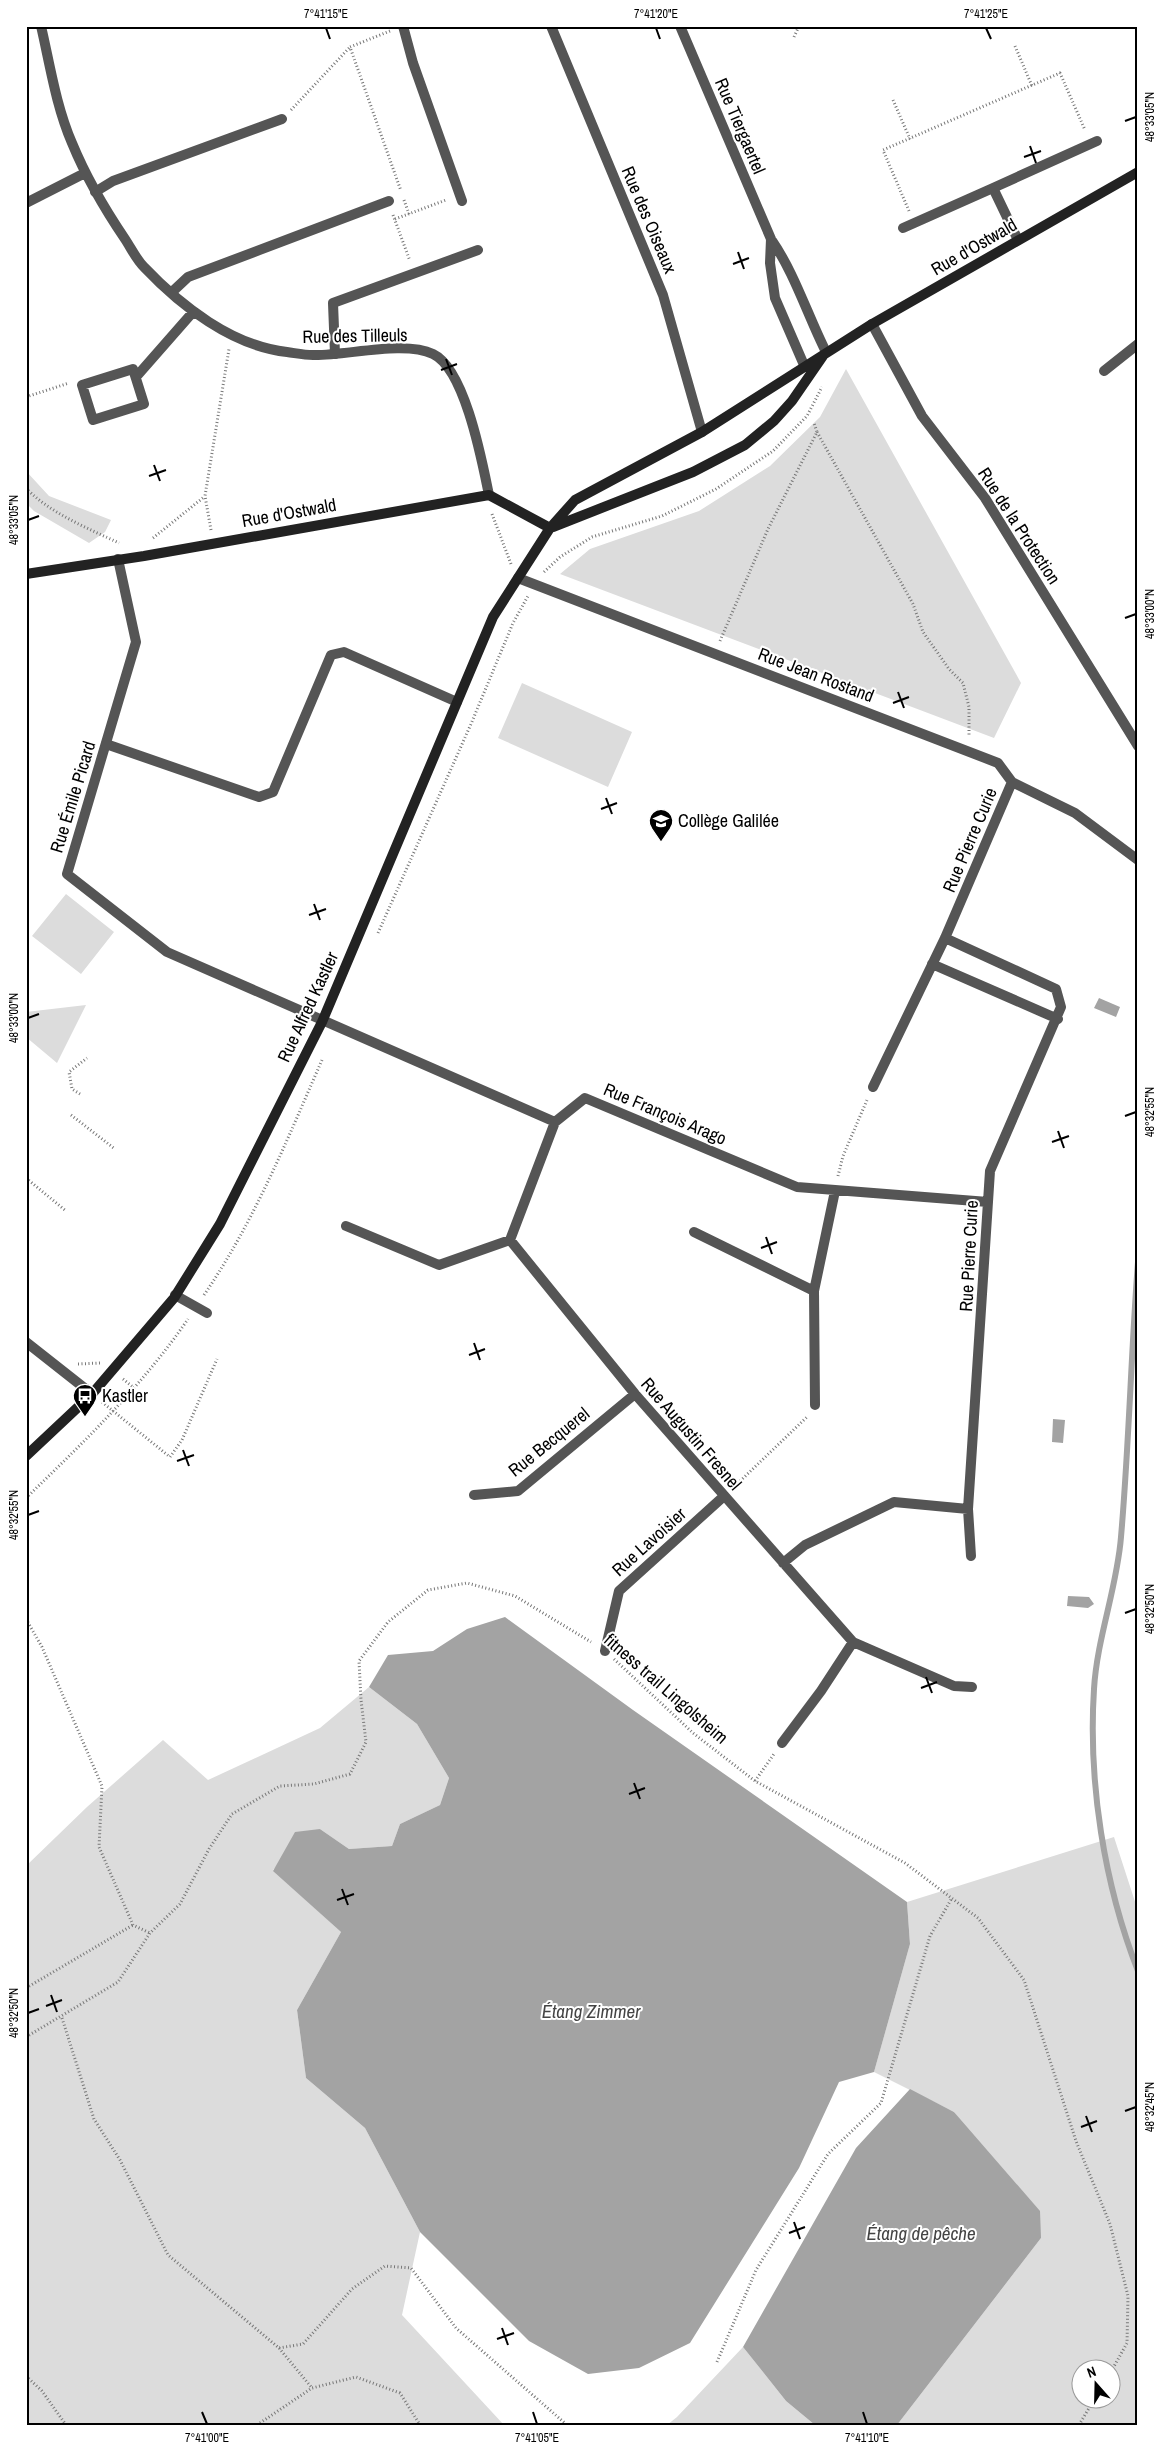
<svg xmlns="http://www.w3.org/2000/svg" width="1164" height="2451" viewBox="0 0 1164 2451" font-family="'Archivo Narrow',sans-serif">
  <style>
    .green { fill: #dcdcdc; fill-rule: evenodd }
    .water { fill: #a3a3a3 }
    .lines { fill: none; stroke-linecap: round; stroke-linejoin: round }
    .stream { stroke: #a3a3a3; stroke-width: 6 }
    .path { stroke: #777; stroke-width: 3; stroke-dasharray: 1 2.5; stroke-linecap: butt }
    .lane { stroke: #555; stroke-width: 10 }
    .street { stroke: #555; stroke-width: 10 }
    .secondary { stroke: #222; stroke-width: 10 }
    .ticks { fill: none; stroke: #000; stroke-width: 2 }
    .labels { text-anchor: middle; stroke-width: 4; stroke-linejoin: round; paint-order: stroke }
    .street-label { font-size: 18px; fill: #000; stroke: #fff }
    .poi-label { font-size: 18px; fill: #000; stroke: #fff; text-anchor: start }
    .water-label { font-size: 19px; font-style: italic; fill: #444; stroke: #fff }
    .neatline { fill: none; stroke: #000; stroke-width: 2 }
    .ticks-label { font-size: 12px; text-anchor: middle; fill: #000 }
  </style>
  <rect width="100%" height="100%" fill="#fff"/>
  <path class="green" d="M846,369l175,314 -27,55 -434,-164 30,-25 109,-38 71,-45 50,-49z
    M26,471l23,25 62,24 -6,12 -16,11 -55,-32 -8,-8z
    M522,683l110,49 -24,55 -110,-49z
    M66,894l48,38 -33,42 -49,-38z
    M86,1005l-29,58 -31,-26v-25z
    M369,1687l48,37 32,54 -9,27 -40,19 -8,22 -43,3 -29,-20 -47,41 68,62 -44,78 9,68 59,50 55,104 -18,83 102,110h-478v-559l61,-59 76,-67 45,40 112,-52z
    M1114,1837l24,74v514h-241l144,-187 -87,-126 -80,-40 36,-128 -3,-42zM1082,2368h30v30h-30z
    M743,2347l43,54 29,24h-148l10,-8z"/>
  <path class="water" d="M1099,998l21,9 -4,10 -22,-9z
    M1053,1419l12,1 -2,23 -11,-1z
    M1068,1596l21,1 5,7 -6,4 -21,-2z
    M505,1617l128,93 274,192 3,42 -36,128 -35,10 -40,86 -109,175 -51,25 -51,6 -59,-33 -109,-109 -55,-104 -59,-50 -9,-68 44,-78 -68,-61 22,-39 25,-3 29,20 43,-3 8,-22 40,-19 9,-27 -32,-54 -48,-37 19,-32 45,-4 34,-22z
    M910,2089l44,23 86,99 1,27 -144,187h-82l-29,-24 -43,-54 113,-199z"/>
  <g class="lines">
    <path class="stream" d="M1138,1262c-7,91 -9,183 -17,275 -4,51 -24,101 -27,152 -6,93 10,195 44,282"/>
    <path class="path" d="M390,31l-40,16 51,144
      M794,37l5,-11
      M1015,46l17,40
      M893,100l17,39
      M291,110l59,-63
      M404,200l5,14
      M909,211l-26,-61 177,-77 25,57
      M393,215l17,46
      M395,219l51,-19
      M26,397l43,-14
      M817,432l96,172 10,28 26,37 14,14 6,24v29
      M26,488c22,24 63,41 93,55
      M492,514l19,50
      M211,530l-6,-34 24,-147
      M153,538l51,-41
      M544,572l16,-15 32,-20 70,-21 54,-27 57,-38 34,-35 15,-29
      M720,641l48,-112 49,-97 -3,-9
      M378,933l93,-209 42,-101 15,-27
      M26,993l1,-1
      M80,1094l-8,-5 -3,-17 18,-14
      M71,1115l44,34
      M838,1176l5,-20 24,-56
      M26,1178l40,33
      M204,1295c50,-73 83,-155 118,-235
      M78,1364l22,-1
      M123,1379l10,8
      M102,1402l68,55 12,-17 35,-81
      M735,1486l73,-70
      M26,1498c58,-56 117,-113 162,-179
      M26,1619l16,28 60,139 -3,61 34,78 17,8
      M614,1659l79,74 62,48 150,82 73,55 46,62 52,161 34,83 18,72 -1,47 -15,27
      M755,1781l19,-27
      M26,1988l107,-63
      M62,2018l32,101 26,41 48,95 111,93 24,-4 49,-55 33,-23 26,2 45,60 111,97
      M26,2037l92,-55 32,-49 30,-29 29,-55 23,-35 48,-28 34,-2 36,-10 16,-32 -5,-42 -2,-39 29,-39 40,-32 39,-7 48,13 76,46
      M279,2348l33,40
      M717,2362l39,-92 72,-116 53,-51 49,-167 22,-38
      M26,2376l16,15 24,34
      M257,2425l55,-37 44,-11 44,16 20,32
      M1079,2425l16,-27"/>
    <path class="lane" d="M95,192l18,-11 169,-62
      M903,228l90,-40
      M1018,240l-25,-52 104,-47
      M172,292l16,-15 201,-76
      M335,354l-2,-51 145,-53
      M1104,371l34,-27
      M106,744l153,53 14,-5 58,-137 13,-3 113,50
      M175,1295l32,18"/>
    <path class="street" d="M41,26c9,39 15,80 31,117 14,34 32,65 53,96 6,9 11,20 19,28 37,39 88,79 143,85 8,1 17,3 26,3 33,1 91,-15 120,-1 32,15 49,107 56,141
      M403,26l10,37 49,138
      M551,26l112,269 39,137
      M680,26l91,213c24,35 36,75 55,113
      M26,203l59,-30
      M771,239l-1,24 5,35 29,67
      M872,324l50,92 63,82 153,248
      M133,369l11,35 -51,16 -11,-35z
      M136,377l57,-65
      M118,559l18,83 -69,232 100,78 388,170 30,-24 212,89 191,15
      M518,578l480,185 14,19 63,31 63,47
      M932,964l126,55
      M873,1087l72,-149 67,-156
      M555,1122l-45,118 125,154 218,248 101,44 18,1
      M346,1226l93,39 71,-25
      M694,1232l120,59
      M26,1342l66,52
      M815,1405l-1,-114 21,-100
      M474,1495l44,-4 117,-97
      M968,1509l3,47
      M783,1563l22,-18 89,-43 74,7 22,-338 71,-164 -5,-18 -111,-51
      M605,1651l14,-60 104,-94
      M782,1743l39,-52 32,-49"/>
    <path class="secondary" d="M553,527l140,-55 52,-27 29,-24 18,-20 31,-45
      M26,574l118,-18 345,-61 61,33
      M26,1456l66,-62 82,-96 46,-74 102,-202 171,-405 57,-89 25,-28 127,-68 170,-108 266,-152"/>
  </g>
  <path class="ticks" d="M326,28l4,11M656,28l4,11M986,28l5,11M1125,121l11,-4M1030,146l6,17M1024,157l17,-6M738,252l6,17M733,264l16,-6M446,359l6,16M441,370l16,-6M154,465l6,16M149,476l17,-6M28,520l11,-4M1125,618l11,-4M898,692l6,16M893,703l16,-6M606,798l6,16M601,809l16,-6M314,904l6,16M309,915l17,-6M28,1018l11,-4M1125,1116l11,-4M1058,1131l6,17M1052,1142l17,-6M766,1237l6,17M761,1248l16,-6M474,1343l6,17M469,1355l16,-6M183,1450l6,16M177,1461l17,-6M28,1515l11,-4M1125,1613l11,-4M926,1677l6,16M921,1688l16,-6M634,1783l6,16M629,1794l16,-6M342,1889l6,16M337,1900l17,-6M51,1995l6,17M46,2006l16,-6M28,2013l11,-4M1125,2111l11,-4M1086,2116l6,16M1081,2127l16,-6M794,2222l6,17M789,2233l16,-6M502,2328l6,17M497,2339l17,-6M202,2412l5,12M533,2412l4,12M863,2412l4,12"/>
  <defs>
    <g id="school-pin" transform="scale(1.25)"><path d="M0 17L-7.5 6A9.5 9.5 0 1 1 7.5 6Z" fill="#000" stroke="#fff"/><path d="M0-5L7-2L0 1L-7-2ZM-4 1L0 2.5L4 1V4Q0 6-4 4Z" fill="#fff"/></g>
    <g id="bus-pin" transform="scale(1.25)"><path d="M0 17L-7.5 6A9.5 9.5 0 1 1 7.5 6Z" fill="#000" stroke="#fff"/><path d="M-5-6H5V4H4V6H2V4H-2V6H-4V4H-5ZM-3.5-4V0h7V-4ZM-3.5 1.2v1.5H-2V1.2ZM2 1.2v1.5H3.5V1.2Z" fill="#fff"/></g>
  </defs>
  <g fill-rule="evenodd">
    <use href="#school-pin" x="661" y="821"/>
    <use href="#bus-pin" x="85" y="1396"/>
  </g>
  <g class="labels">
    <g class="street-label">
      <text transform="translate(740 126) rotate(67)" y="6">Rue Tiergaertel</text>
      <text transform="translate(649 220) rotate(67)" y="6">Rue des Oiseaux</text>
      <text transform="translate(974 247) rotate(-30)" y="6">Rue d'Ostwald</text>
      <text transform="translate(355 336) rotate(-1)" y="6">Rue des Tilleuls</text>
      <text transform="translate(289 513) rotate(-10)" y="6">Rue d'Ostwald</text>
      <text transform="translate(1019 526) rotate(57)" y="6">Rue de la Protection</text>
      <text transform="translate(816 675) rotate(21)" y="6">Rue Jean Rostand</text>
      <text transform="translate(73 797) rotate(-73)" y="6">Rue Émile Picard</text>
      <text transform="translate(970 840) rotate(-67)" y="6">Rue Pierre Curie</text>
      <text transform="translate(308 1007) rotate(-65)" y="6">Rue Alfred Kastler</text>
      <text transform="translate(665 1114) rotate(23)" y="6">Rue François Arago</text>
      <text transform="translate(969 1256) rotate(-87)" y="6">Rue Pierre Curie</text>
      <text transform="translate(691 1434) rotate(49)" y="6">Rue Augustin Fresnel</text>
      <text transform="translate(549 1442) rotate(-39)" y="6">Rue Becquerel</text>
      <text transform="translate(649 1542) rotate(-42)" y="6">Rue Lavoisier</text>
      <text transform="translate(666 1689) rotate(41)" y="6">fitness trail Lingolsheim</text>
    </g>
    <g class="poi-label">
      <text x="678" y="827">Collège Galilée</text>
      <text x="102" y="1402">Kastler</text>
    </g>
    <g class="water-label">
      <text x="591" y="2018">Étang Zimmer</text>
      <text x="921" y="2240">Étang de pêche</text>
    </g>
  </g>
  <rect width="1164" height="2451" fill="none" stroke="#ffffff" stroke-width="55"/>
  <g transform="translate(1096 2384) rotate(340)"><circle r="24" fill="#ffffff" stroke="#999999"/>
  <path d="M0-4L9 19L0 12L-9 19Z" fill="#000000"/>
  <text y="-8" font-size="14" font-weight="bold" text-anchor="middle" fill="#000000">N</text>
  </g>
  <rect x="28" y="28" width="1108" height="2396" class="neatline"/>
  <g class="ticks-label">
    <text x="326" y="18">7°41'15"E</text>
    <text x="656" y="18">7°41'20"E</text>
    <text x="986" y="18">7°41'25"E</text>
    <text transform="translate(1150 117) rotate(-90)" y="4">48°33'05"N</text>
    <text transform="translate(14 520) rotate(-90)" y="4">48°33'05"N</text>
    <text transform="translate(1150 614) rotate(-90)" y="4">48°33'00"N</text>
    <text transform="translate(14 1018) rotate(-90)" y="4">48°33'00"N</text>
    <text transform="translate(1150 1112) rotate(-90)" y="4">48°32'55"N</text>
    <text transform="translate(14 1515) rotate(-90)" y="4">48°32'55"N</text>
    <text transform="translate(1150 1609) rotate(-90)" y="4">48°32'50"N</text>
    <text transform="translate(14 2013) rotate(-90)" y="4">48°32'50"N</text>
    <text transform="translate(1150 2107) rotate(-90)" y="4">48°32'45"N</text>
    <text x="207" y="2442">7°41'00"E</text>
    <text x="537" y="2442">7°41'05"E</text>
    <text x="867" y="2442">7°41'10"E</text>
  </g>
</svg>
